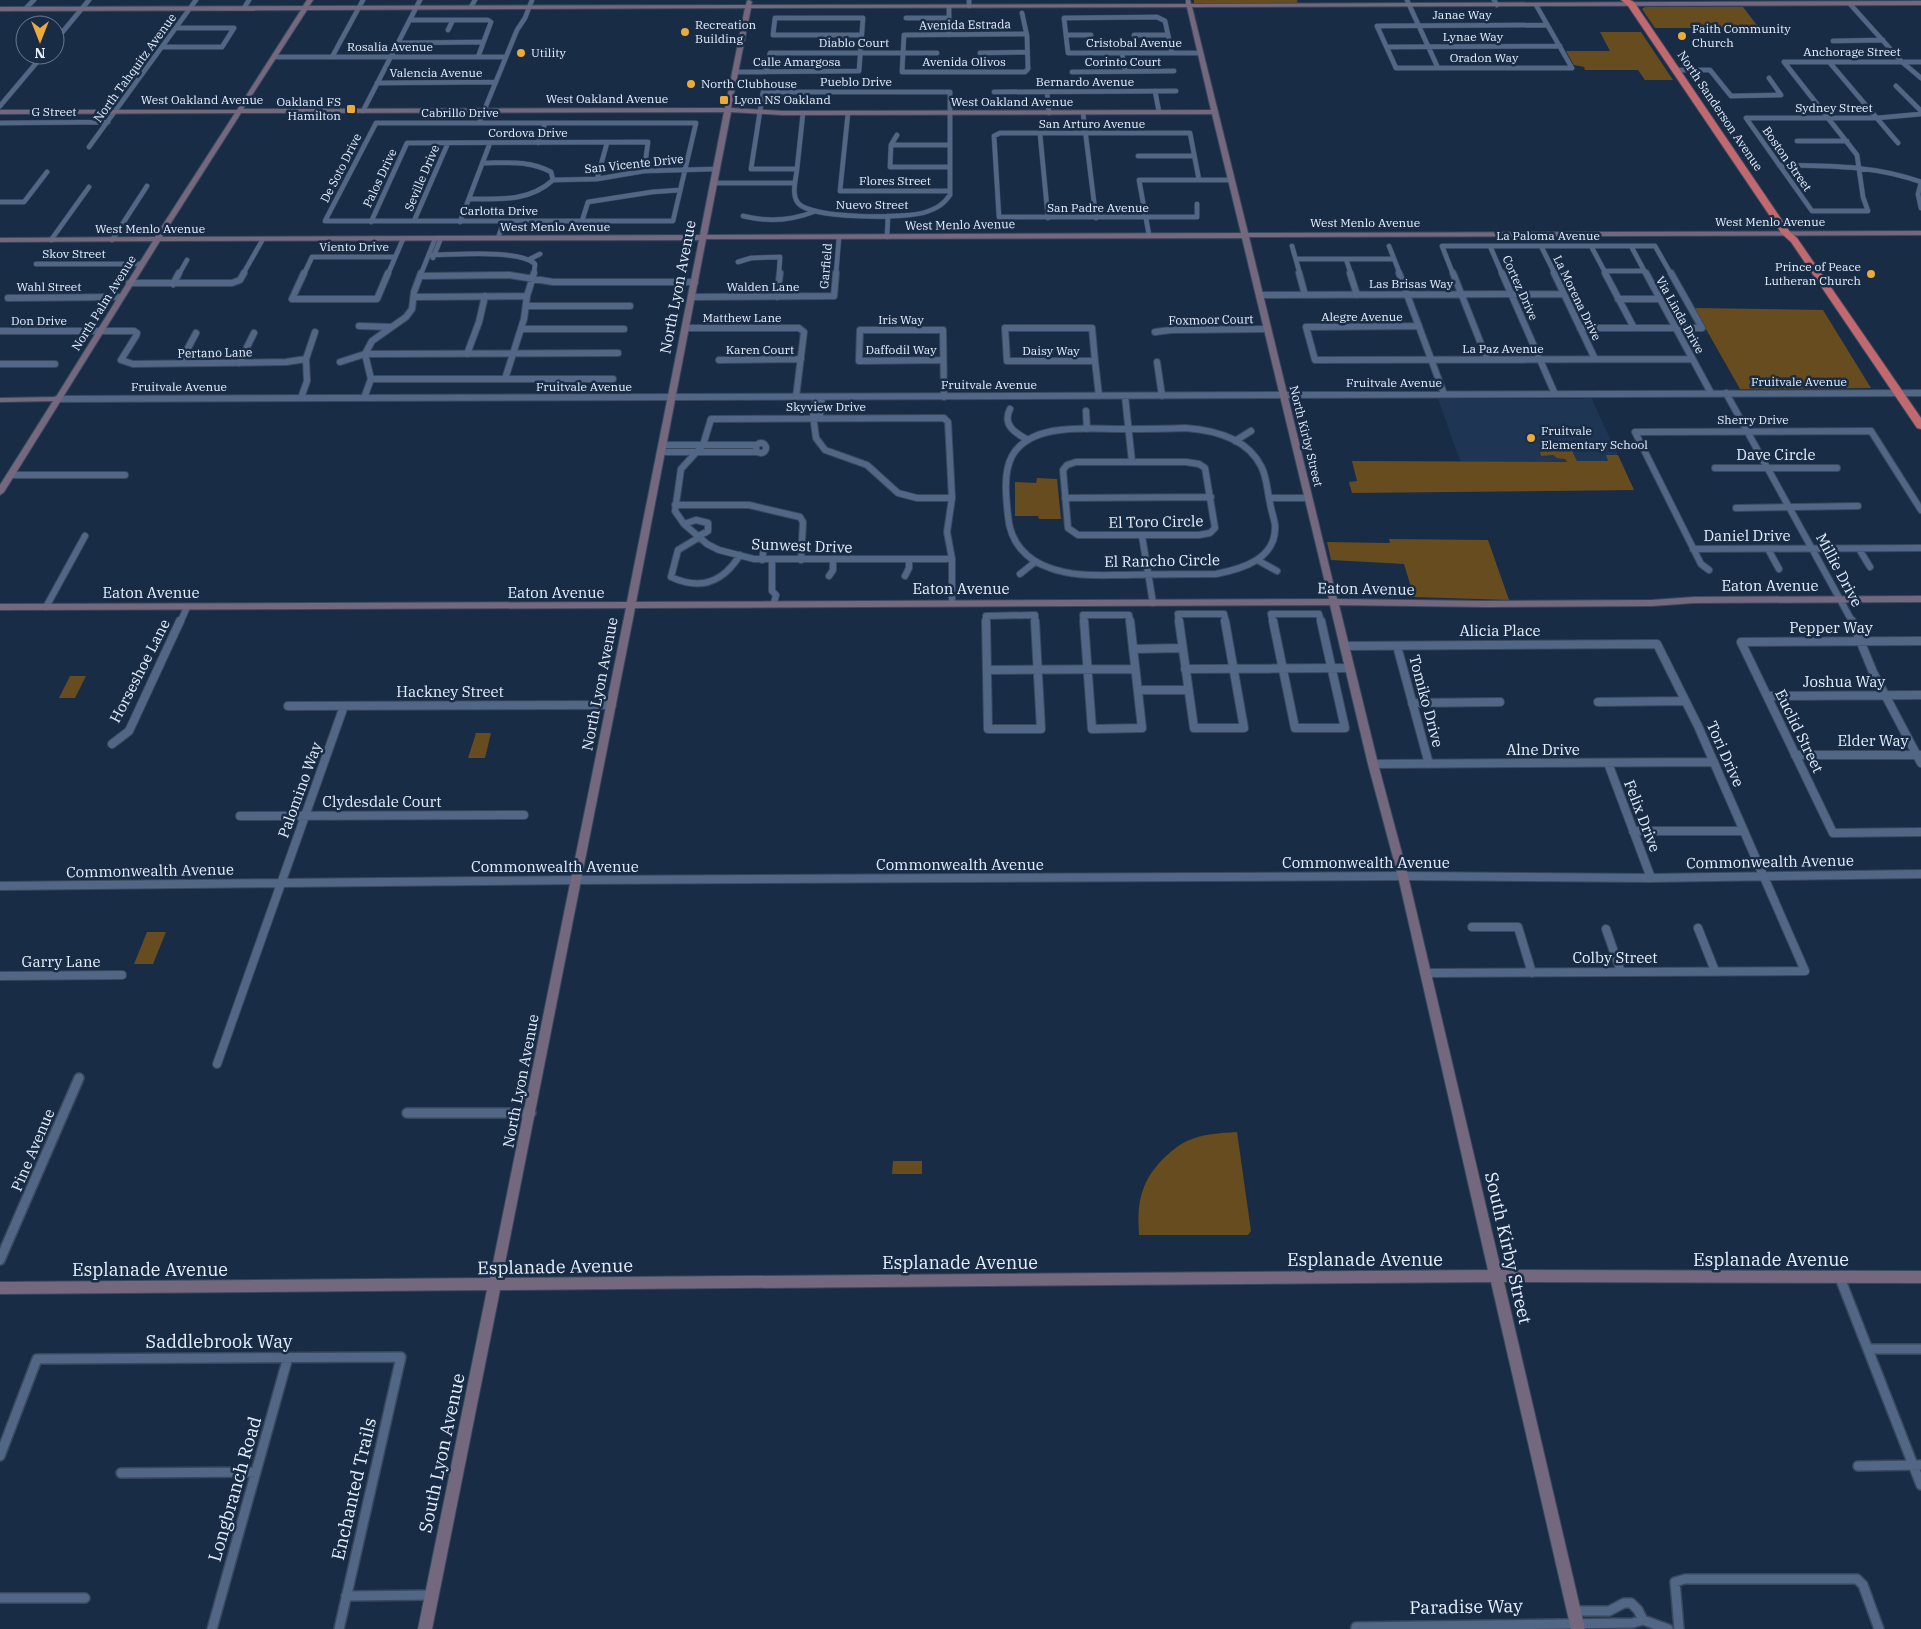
<svg xmlns="http://www.w3.org/2000/svg" width="1921" height="1629" viewBox="0 0 1921 1629" font-family="'IBM Plex Serif',serif">
  <style>
    .built { fill: #1e3554 }
    .green { fill: #674c1f }
    .lines { fill: none; stroke-linecap: round; stroke-linejoin: round }
    .street-far3-casing { stroke: #39485d; stroke-width: 5.5 }
    .street-far2-casing { stroke: #39485d; stroke-width: 8 }
    .street-far1-casing { stroke: #39485d; stroke-width: 10 }
    .street-casing { stroke: #39485d; stroke-width: 12 }
    .secondary-casing { stroke: #39485d; stroke-width: 2 }
    .highway-casing { stroke: #39485d; stroke-width: 2 }
    .street-far3 { stroke: #526785; stroke-width: 4.5 }
    .street-far2 { stroke: #526785; stroke-width: 6 }
    .street-far1 { stroke: #526785; stroke-width: 8 }
    .street { stroke: #526785; stroke-width: 9 }
    .secondary { fill: #73687e; fill-rule: evenodd }
    .highway { fill: #c1696f; fill-rule: evenodd }
    .poi-dot { fill: #ebaa39; stroke: #192c46; stroke-width: 2 }
    .labels { text-anchor: middle; stroke-width: 5; stroke-linejoin: round; paint-order: stroke }
    .far-street-label { font-size: 12px; fill: #e5effd; stroke: #192c46 }
    .far-poi-label { font-size: 12px; fill: #e5effd; stroke: #192c46; text-anchor: start }
    .street-label { font-size: 15px; fill: #e5effd; stroke: #192c46 }
    .near-street-label { font-size: 18px; fill: #e5effd; stroke: #192c46 }
  </style>
  <rect width="100%" height="100%" fill="#192c46"/>
  <path class="built" d="M1591,397l43,93 -163,1 -33,-92h143z"/>
  <path class="green" d="M1194,0h103l1,4h-104z
    M1645,7h98l16,21h-104l-13,-19z
    M1600,32h41l32,48h-28l-7,-10h-53l-1,-3 -10,-2 -8,-14h44z
    M1694,308l129,2 48,78 -131,1z
    M1544,451h28l5,10h31l-2,-6h12l16,35 -282,3 -3,-11 8,-1 -5,-20 215,1 -2,-3 -8,-1 -4,-3 -12,1 -1,-4z
    M1037,478l20,1 4,40h-22l-1,-3h-23v-34l21,1z
    M1389,539l99,1 21,60 -95,-3 -10,-33 -73,-4 -4,-18 63,1z
    M70,676h16l-11,22h-16z
    M476,733h15l-6,25h-17z
    M147,932h19l-13,32h-19z
    M1237,1132l14,99 -3,4h-109c-2,-31 1,-52 23,-75 7,-7 16,-15 25,-19 15,-7 33,-8 50,-9z
    M893,1161h29v13h-30z"/>
  <g class="lines">
    <g class="street-far3-casing">
      <path id="street-far3" d="M969,0v6
        M1407,0l31,68
        M1494,0l3,5
        M1850,4l52,58 19,16
        M1536,5l36,63h-176l-19,-42 170,-1
        M471,7l4,-7
        M949,7v28
        M26,8l8,-8
        M244,8l5,-8
        M1022,13l5,23 1,33 -3,3h-123l2,-37 121,-1
        M1157,17l8,4 7,32h-104l-4,-35z
        M906,18h43
        M410,20h78l3,2 -13,35
        M176,28h58
        M448,30l5,-10
        M1066,35h25
        M1134,35h34
        M55,41l34,-41
        M1833,41l50,-1
        M398,43l84,-1
        M162,47h60l12,-19
        M1387,47l173,-1
        M980,53l47,-1
        M1122,53l3,18
        M1172,53h28
        M274,57h232
        M332,57l31,-57
        M1784,62h137
        M1830,63l68,80
        M1675,70h35l21,26 50,-1 -12,-17
        M735,72l124,-1 4,-53h-88l-2,17h88
        M766,72l4,-19h167
        M1072,72l102,-1
        M377,83l119,-1
        M1896,86l25,25
        M1155,91l4,21
        M763,92h187v103c-7,10 -13,13 -24,17 -20,7 -115,7 -128,-9 -7,-9 -2,-24 -1,-34h-46z
        M994,92l182,-1
        M1047,92l2,21
        M0,106l43,-51
        M363,111l57,-111
        M848,113l-8,78h110
        M1083,113l13,105
        M1746,118l66,93h56l-5,-14 -6,-42 -73,-93
        M1746,118h131l44,-4
        M0,123l108,-1
        M376,123h320l-23,98h-348z
        M479,123l38,-93 8,-12 7,-18
        M1040,134l8,84
        M897,135l-6,10 -1,22h60
        M1797,141h50
        M538,143l7,-20
        M891,145h59
        M89,147l107,-147
        M1138,156h56
        M1779,165c50,1 95,0 142,17
        M797,169l6,-56
        M597,179l10,-36
        M553,180l44,-1 47,-8 72,-2
        M714,183h81
        M1921,183l-3,11 3,14
        M469,199c30,0 60,3 84,-19l-2,-8c-22,-12 -44,-9 -68,-9
        M0,202h24l23,-30
        M1197,204v13h-198l-5,-81 6,-3h190l9,47
        M743,216c24,6 47,5 70,-4
        M414,221l34,-78
        M582,221l6,-19 64,-10 28,-2
        M371,222l36,-79 241,-1 -4,29
        M460,222l30,-79
        M1149,235l-10,-55h92
        M887,237l1,-21
        M498,238l6,-17
        M51,240l38,-53
        M112,240l35,-54
        M1292,246l8,28
        M1389,246l11,28
        M1490,246l12,28
        M1541,246l14,28
        M1591,246l15,28
        M1631,246l15,28
        M429,255c23,0 91,-6 106,9l-1,10
        M433,258l8,-20
        M530,259l10,-5
        M1296,259h98
        M1346,259l5,15
        M738,262l13,-4 29,-1 -1,17
        M36,264h106
        M1604,271h40
        M179,274l8,-14
        M243,274l20,-35
        M304,274l8,-17h83
        M388,274l15,-35
        M421,274l14,-35
        M836,274l3,-37
        M1453,274l-11,-28h213l16,28"/>
    </g>
    <g class="street-far2-casing">
      <path id="street-far2" d="M304,273l-12,26h85l11,-26
        M1299,273l6,22
        M1350,273l7,22
        M1399,273l45,121
        M1453,273l34,86
        M1502,273l53,121
        M1554,273l41,86
        M1605,273l29,55
        M1646,273l65,120
        M1671,273l31,55
        M420,276l89,-1 44,7h142
        M129,283h103l8,-3 4,-7
        M173,284l6,-11
        M1259,295l305,-1
        M414,297l113,-1
        M692,297l142,-1 2,-23
        M777,297l3,-24
        M8,298l113,-1
        M1618,299h42
        M526,306h104
        M359,326l32,1
        M1419,326l-113,1 9,33 377,-1
        M686,328h113l5,4 -8,65
        M1005,328h87l3,33h-88z
        M1580,328h122
        M521,329h103
        M0,331h134l3,2 -1,3 -15,24 12,4 153,-2 20,-3
        M1155,332l16,-2 96,-1
        M467,354l12,-32 6,-26
        M719,360l82,-1
        M943,360l-84,1 1,-31h83l1,67
        M1095,361l4,35
        M340,362l25,-8 253,-1
        M1157,362l5,34
        M180,363l16,-30
        M239,363l15,-30
        M0,364h55
        M371,379h242
        M505,379l19,-60 3,-23 7,-23
        M1726,393l127,230
        M1125,396l7,66
        M816,397l-3,18 3,23 9,12 42,15 31,28 19,5h35
        M301,398l6,-17 -1,-22 9,-27
        M364,398l7,-19 -6,-25 7,-13 34,-24 6,-8 2,-17 7,-19
        M57,399l1864,-6
        M1010,409c-8,16 5,24 18,31
        M1086,411l1,18
        M815,418l5,-3 2,-18
        M944,418l4,4 4,76 -5,34 5,27h-198l-35,-9 -12,-6 -23,-20 -9,-13 6,-42 22,-24 8,-26z
        M1185,428c28,2 62,10 76,38 6,11 6,24 9,37 1,7 4,15 5,22 2,34 -33,44 -59,49 -30,0 -61,0 -91,1 -25,0 -51,2 -75,-7 -24,-8 -40,-26 -42,-52 -2,-18 -5,-43 4,-60 19,-34 76,-27 109,-27 21,0 43,0 64,-1z
        M1235,441l16,-10
        M756 448a5 5 0 1 1 10 0a5 5 0 1 1-10 0Z
        M663,445h94
        M662,452h96
        M1076,462h110l13,2 6,4 10,60 -5,5 -11,2h-121l-10,-7 -5,-58 4,-5z
        M1715,468h122
        M11,475h114
        M1065,498l146,-1
        M1269,498h39
        M675,505h74l51,12 3,5 -2,38
        M1736,508l122,-2
        M684,524l12,-4 12,3v8l-11,6
        M1142,536l11,67
        M698,538l-20,12 -7,27c30,14 52,5 69,-22
        M1693,549l228,-1
        M1768,549l11,20
        M1859,549l11,18
        M952,559v44
        M762,560l2,-12h38
        M772,560v31l4,4 -2,8
        M1259,561l18,10
        M1709,570l-8,-6 -66,-132 236,-1 50,79
        M1020,574l15,-12
        M829,576l4,-6v-10
        M905,576l4,-8v-8
        M46,607l39,-71
        M180,623l7,-16
        M986,623v-7l49,-1v8
        M1084,623l-1,-8h46l1,8
        M1179,623l-1,-9h46l2,9
        M1273,623l-2,-9h48l2,9"/>
    </g>
    <g class="street-far1-casing">
      <path id="street-far1" d="M986,621l2,108h53l-6,-108
        M1084,621l8,108 50,-1 -12,-107
        M1179,621l15,107h50l-19,-107
        M1273,621l22,107h50l-24,-107
        M1852,621l21,51 48,91
        M1921,641l-180,1 92,191 88,-1
        M1344,646l313,-2 41,82 107,245 -380,2
        M1397,646l32,118
        M1133,649l49,-1
        M1185,669l165,-1
        M987,670l148,-1
        M1138,690h50
        M1767,696l154,-1
        M1598,702l87,-1
        M1412,703l88,-1
        M288,706l324,-1
        M112,744l17,-13 51,-110
        M1795,755h126
        M1608,763l43,115
        M1373,764l341,-2
        M240,816l284,-1
        M1633,831h111
        M0,886l577,-6 826,-4 248,2 270,-4
        M1472,927h46l14,46
        M1698,928l17,43
        M1606,929l15,43
        M0,976l122,-1
        M217,1064l127,-358"/>
    </g>
    <g class="street-casing">
      <path id="street" d="M407,1113h124
        M0,1260l79,-182
        M1840,1278l81,207
        M1868,1349h53
        M0,1456l37,-97 364,-2 -62,272
        M1858,1466l63,-1
        M121,1473l135,-1
        M346,1596l86,-1
        M0,1598h85
        M1574,1611h35l15,-8h7l7,7 5,10
        M212,1629l76,-272
        M1356,1629v-2l277,-4 10,-3 25,9
        M1679,1629l-4,-47 10,-3h172l6,6 16,44"/>
    </g>
    <g class="secondary-casing">
      <path id="secondary" d="M307,0h6l-4,6 437,-1 1,-4 2,-1 3,2 -1,3 435,-1v-4h4l1,4 730,-3v4l-729,2 56,226 673,-2v4l-672,2 88,362 149,2 166,-1 42,-3 227,-1v6l-227,1 -42,3 -166,1 -147,-2 39,159 30,112 93,394 420,1v12l-417,-1 81,347h-14l-80,-347 -991,8 -68,339h-14l69,-339 -487,4v-12l490,-4 136,-670 -626,2v-6l627,-2 72,-362 -539,1 -156,251 -4,3v-10l53,-84 -53,1v-4l56,-1 97,-156 -153,1v-4l155,-1 80,-124 -235,1v-4h237l64,-100 -301,1v-4l303,-1zM1187,7l24,103 -429,1 -51,-3 20,-100zM745,8l-20,100 -482,1 64,-99zM724,112l-24,123 -538,2 79,-124zM731,112l51,3 430,-1 29,119 -534,2zM1242,238l87,361 -693,3 70,-363zM1330,605l38,159 30,112 90,394 -986,8 133,-670z"/>
    </g>
    <g class="highway-casing">
      <path id="highway" d="M1621,0h9l4,2 156,230 7,6 124,180v11l-4,-1 -126,-186 -9,-8 -154,-228z"/>
    </g>
    <use href="#street-far3" class="street-far3"/>
    <use href="#street-far2" class="street-far2"/>
    <use href="#street-far1" class="street-far1"/>
    <use href="#street" class="street"/>
    <use href="#secondary" class="secondary"/>
    <use href="#highway" class="highway"/>
  </g>
  <g class="poi-dot">
    <circle cx="685" cy="32" r="5"/>
    <circle cx="1682" cy="36" r="5"/>
    <circle cx="521" cy="53" r="5"/>
    <circle cx="691" cy="84" r="5"/>
    <rect x="719" y="95" width="10" height="10" rx="2.5"/>
    <rect x="346" y="104" width="10" height="10" rx="2.5"/>
    <circle cx="1871" cy="274" r="5"/>
    <circle cx="1531" cy="438" r="5"/>
  </g>
  <g class="labels">
    <g class="far-street-label">
      <text x="1462" y="19">Janae Way</text>
      <text transform="translate(965 25) rotate(-1)" y="4">Avenida Estrada</text>
      <text x="1473" y="41">Lynae Way</text>
      <text x="854" y="47">Diablo Court</text>
      <text x="1134" y="47">Cristobal Avenue</text>
      <text x="390" y="51">Rosalia Avenue</text>
      <text x="1852" y="56">Anchorage Street</text>
      <text x="1484" y="62">Oradon Way</text>
      <text x="797" y="66">Calle Amargosa</text>
      <text x="964" y="66">Avenida Olivos</text>
      <text x="1123" y="66">Corinto Court</text>
      <text transform="translate(135 68) rotate(-54)" y="4">North Tahquitz Avenue</text>
      <text x="436" y="77">Valencia Avenue</text>
      <text x="856" y="86">Pueblo Drive</text>
      <text x="1085" y="86">Bernardo Avenue</text>
      <text x="607" y="103">West Oakland Avenue</text>
      <text x="202" y="104">West Oakland Avenue</text>
      <text x="1012" y="106">West Oakland Avenue</text>
      <text x="1834" y="112">Sydney Street</text>
      <text transform="translate(1720 111) rotate(56)" y="4">North Sanderson Avenue</text>
      <text x="54" y="116">G Street</text>
      <text x="460" y="117">Cabrillo Drive</text>
      <text x="1092" y="128">San Arturo Avenue</text>
      <text x="528" y="137">Cordova Drive</text>
      <text transform="translate(1787 159) rotate(55)" y="4">Boston Street</text>
      <text transform="translate(634 164) rotate(-6)" y="4">San Vicente Drive</text>
      <text transform="translate(341 168) rotate(-63)" y="4">De Soto Drive</text>
      <text transform="translate(380 178) rotate(-65)" y="4">Palos Drive</text>
      <text transform="translate(422 178) rotate(-67)" y="4">Seville Drive</text>
      <text x="895" y="185">Flores Street</text>
      <text x="872" y="209">Nuevo Street</text>
      <text x="1098" y="212">San Padre Avenue</text>
      <text x="499" y="215">Carlotta Drive</text>
      <text x="1770" y="226">West Menlo Avenue</text>
      <text x="1365" y="227">West Menlo Avenue</text>
      <text transform="translate(960 225) rotate(-1)" y="4">West Menlo Avenue</text>
      <text x="555" y="231">West Menlo Avenue</text>
      <text x="150" y="233">West Menlo Avenue</text>
      <text x="1548" y="240">La Paloma Avenue</text>
      <text x="354" y="251">Viento Drive</text>
      <text x="74" y="258">Skov Street</text>
      <text transform="translate(826 266) rotate(-85)" y="4">Garfield</text>
      <text x="1411" y="288">Las Brisas Way</text>
      <text x="49" y="291">Wahl Street</text>
      <text x="763" y="291">Walden Lane</text>
      <text transform="translate(1520 288) rotate(66)" y="4">Cortez Drive</text>
      <text transform="translate(1577 298) rotate(64)" y="4">La Morena Drive</text>
      <text transform="translate(104 303) rotate(-58)" y="4">North Palm Avenue</text>
      <text transform="translate(1680 315) rotate(61)" y="4">Via Linda Drive</text>
      <text x="1362" y="321">Alegre Avenue</text>
      <text x="742" y="322">Matthew Lane</text>
      <text x="901" y="324">Iris Way</text>
      <text transform="translate(1211 320) rotate(-1)" y="4">Foxmoor Court</text>
      <text x="39" y="325">Don Drive</text>
      <text x="1503" y="353">La Paz Avenue</text>
      <text x="760" y="354">Karen Court</text>
      <text x="901" y="354">Daffodil Way</text>
      <text x="1051" y="355">Daisy Way</text>
      <text transform="translate(215 353) rotate(-1)" y="4">Pertano Lane</text>
      <text x="1799" y="386">Fruitvale Avenue</text>
      <text x="1394" y="387">Fruitvale Avenue</text>
      <text x="989" y="389">Fruitvale Avenue</text>
      <text x="179" y="391">Fruitvale Avenue</text>
      <text x="584" y="391">Fruitvale Avenue</text>
      <text x="826" y="411">Skyview Drive</text>
      <text x="1753" y="424">Sherry Drive</text>
      <text transform="translate(1306 436) rotate(76)" y="4">North Kirby Street</text>
    </g>
    <g class="far-poi-label">
      <text x="695" y="29">Recreation<tspan x="695" dy="14">Building</tspan></text>
      <text x="1692" y="33">Faith Community<tspan x="1692" dy="14">Church</tspan></text>
      <text x="531" y="57">Utility</text>
      <text x="701" y="88">North Clubhouse</text>
      <text x="734" y="104">Lyon NS Oakland</text>
      <text x="341" y="106" text-anchor="end">Oakland FS<tspan x="341" dy="14">Hamilton</tspan></text>
      <text x="1861" y="271" text-anchor="end">Prince of Peace<tspan x="1861" dy="14">Lutheran Church</tspan></text>
      <text x="1541" y="435">Fruitvale<tspan x="1541" dy="14">Elementary School</tspan></text>
    </g>
    <g class="street-label">
      <text transform="translate(678 287) rotate(-79)" y="5">North Lyon Avenue</text>
      <text x="1776" y="460">Dave Circle</text>
      <text transform="translate(1156 522) rotate(-1)" y="5">El Toro Circle</text>
      <text x="1747" y="541">Daniel Drive</text>
      <text transform="translate(802 546) rotate(2)" y="5">Sunwest Drive</text>
      <text transform="translate(1162 561) rotate(-1)" y="5">El Rancho Circle</text>
      <text transform="translate(1839 570) rotate(62)" y="5">Millie Drive</text>
      <text x="1770" y="591">Eaton Avenue</text>
      <text x="961" y="594">Eaton Avenue</text>
      <text transform="translate(1366 589) rotate(1)" y="5">Eaton Avenue</text>
      <text x="151" y="598">Eaton Avenue</text>
      <text x="556" y="598">Eaton Avenue</text>
      <text x="1831" y="633">Pepper Way</text>
      <text x="1500" y="636">Alicia Place</text>
      <text transform="translate(140 671) rotate(-63)" y="5">Horseshoe Lane</text>
      <text x="1844" y="687">Joshua Way</text>
      <text transform="translate(600 684) rotate(-79)" y="5">North Lyon Avenue</text>
      <text x="450" y="697">Hackney Street</text>
      <text transform="translate(1426 701) rotate(75)" y="5">Tomiko Drive</text>
      <text transform="translate(1799 731) rotate(64)" y="5">Euclid Street</text>
      <text x="1873" y="746">Elder Way</text>
      <text x="1543" y="755">Alne Drive</text>
      <text transform="translate(1725 754) rotate(66)" y="5">Tori Drive</text>
      <text transform="translate(300 790) rotate(-70)" y="5">Palomino Way</text>
      <text x="382" y="807">Clydesdale Court</text>
      <text transform="translate(1642 816) rotate(69)" y="5">Felix Drive</text>
      <text transform="translate(1770 862) rotate(-1)" y="5">Commonwealth Avenue</text>
      <text x="1366" y="868">Commonwealth Avenue</text>
      <text x="960" y="870">Commonwealth Avenue</text>
      <text x="555" y="872">Commonwealth Avenue</text>
      <text transform="translate(150 871) rotate(-1)" y="5">Commonwealth Avenue</text>
      <text x="1615" y="963">Colby Street</text>
      <text x="61" y="967">Garry Lane</text>
      <text transform="translate(521 1081) rotate(-79)" y="5">North Lyon Avenue</text>
      <text transform="translate(33 1150) rotate(-67)" y="5">Pine Avenue</text>
    </g>
    <g class="near-street-label">
      <text transform="translate(1508 1248) rotate(77)" y="6">South Kirby Street</text>
      <text x="1365" y="1266">Esplanade Avenue</text>
      <text x="1771" y="1266">Esplanade Avenue</text>
      <text x="960" y="1269">Esplanade Avenue</text>
      <text transform="translate(555 1267) rotate(-1)" y="6">Esplanade Avenue</text>
      <text x="150" y="1276">Esplanade Avenue</text>
      <text x="219" y="1348">Saddlebrook Way</text>
      <text transform="translate(442 1453) rotate(-78)" y="6">South Lyon Avenue</text>
      <text transform="translate(235 1489) rotate(-74)" y="6">Longbranch Road</text>
      <text transform="translate(354 1489) rotate(-77)" y="6">Enchanted Trails</text>
      <text transform="translate(1466 1607) rotate(-1)" y="6">Paradise Way</text>
    </g>
  </g>
  <g transform="translate(40 40) rotate(180)"><circle r="24" fill="#192c46" stroke="#6b7a8f"/>
  <path d="M0-4L9 19L0 12L-9 19Z" fill="#ebaa39"/>
  <text y="-8" font-size="14" font-weight="bold" text-anchor="middle" fill="#e5effd">N</text>
  </g>
</svg>
